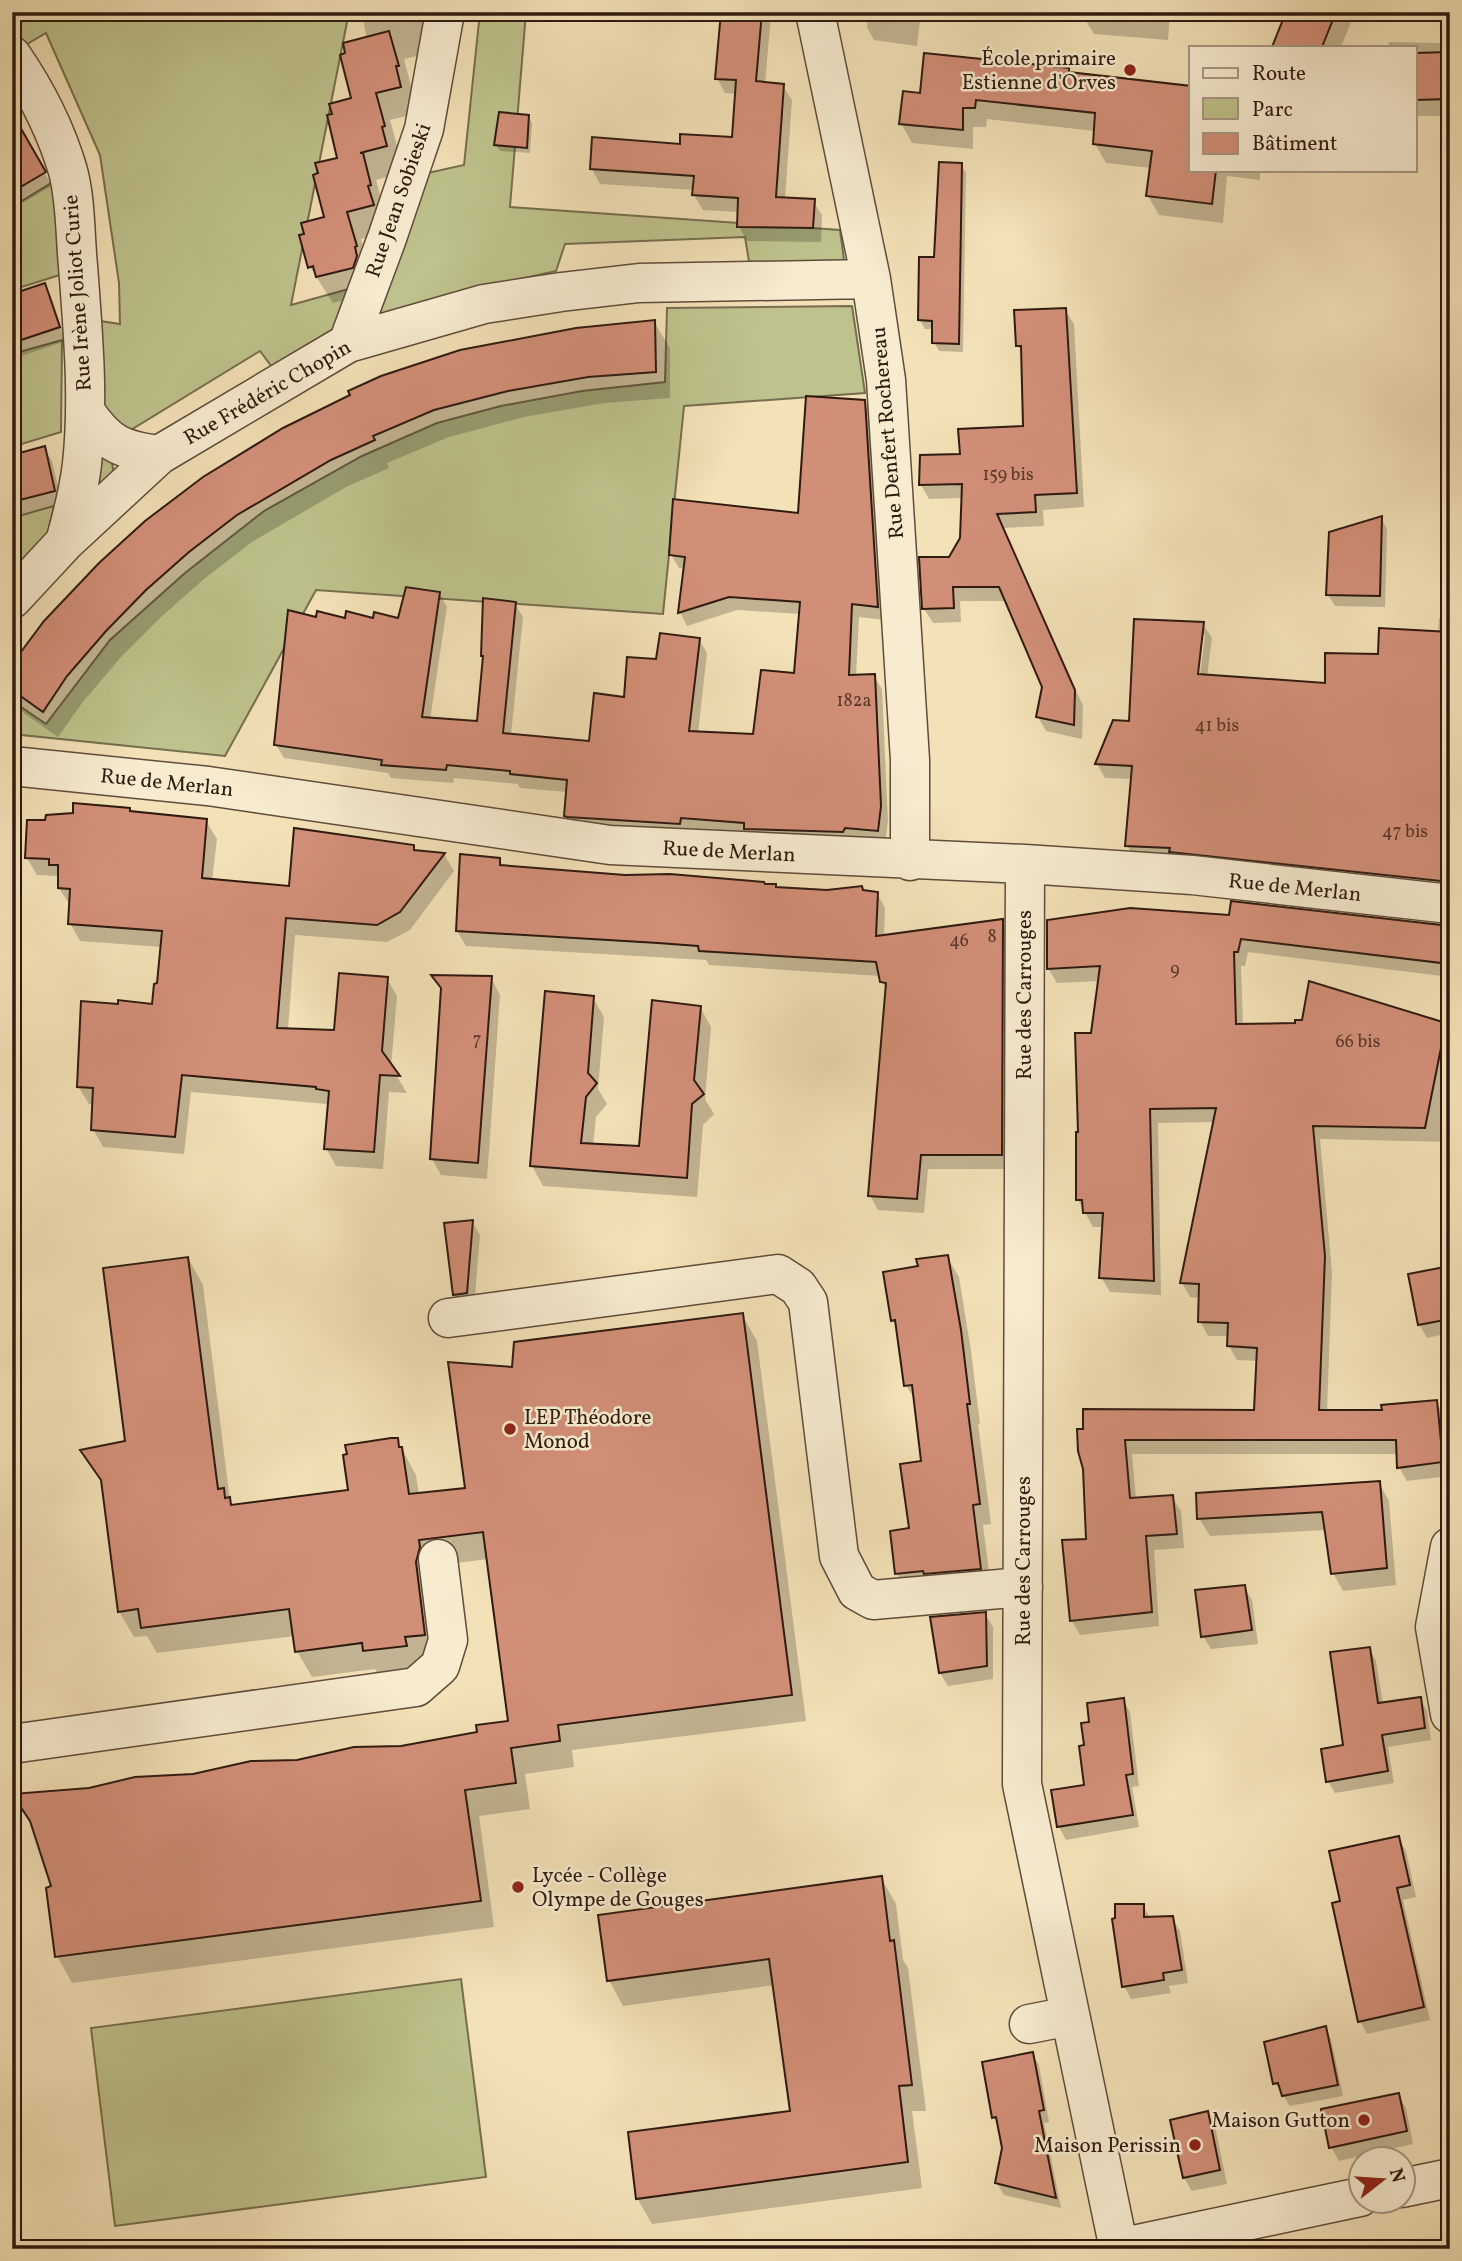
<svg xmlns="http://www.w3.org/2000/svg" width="1462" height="2261" viewBox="0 0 1462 2261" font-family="Vollkorn,serif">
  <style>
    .green { fill: #bec28c; stroke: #766e4e; stroke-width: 2 }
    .shadow { fill: #0003; fill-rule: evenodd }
    .building { fill: #d28f78; stroke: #2f1a10; stroke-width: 2 }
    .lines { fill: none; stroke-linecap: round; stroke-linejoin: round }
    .minor-casing { stroke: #604c3a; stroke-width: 41 }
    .minor { stroke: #f7ecd0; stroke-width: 38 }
    .poi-dot { fill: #8f2418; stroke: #f7ecd0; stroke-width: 2.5 }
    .labels { text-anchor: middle; stroke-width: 5; stroke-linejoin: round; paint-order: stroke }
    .number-label { font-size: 18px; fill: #58372a }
    .poi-label { font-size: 21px; fill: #2f1a10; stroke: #f7ecd0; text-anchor: end }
    .street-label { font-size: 21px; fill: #2f1a10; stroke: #f7ecd0 }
  </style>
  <rect width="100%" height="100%" fill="#f3e1b7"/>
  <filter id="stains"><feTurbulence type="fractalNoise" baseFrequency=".00286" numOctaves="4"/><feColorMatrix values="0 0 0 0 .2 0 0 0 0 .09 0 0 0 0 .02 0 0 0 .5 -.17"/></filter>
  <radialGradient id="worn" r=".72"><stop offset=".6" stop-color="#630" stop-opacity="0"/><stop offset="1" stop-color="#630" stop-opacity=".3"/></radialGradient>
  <path class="green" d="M23,12h326l-58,293 65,-18 40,-107 68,-15 16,-153h46l-16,195 330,23 6,44h-95l-6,-37 -180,7 -9,27 -71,16 -210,84 -15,-20 -152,93 7,34 -34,34 12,-192 27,4 -1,-41 -19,-128 -54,-122 -34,20v-35z
    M53,182l10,92 -51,16v-83z
    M852,306l13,87 -181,13 -21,208 -347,-24 -91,166 -213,-22v-33l34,23 64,-84 75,-67 79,-62 98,-55 75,-33 64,-17 81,-15 83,-9 2,-74z
    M62,340l-1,92 -49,15v-93z
    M54,506l-6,26 -36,46v-60z
    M461,1979l25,198 -371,49 -24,-198z"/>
  <path class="shadow" d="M12,12h33l-33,16z
    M361,12h61l7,41 -25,6 9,34h-3l5,21 -25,6 9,33 2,20 -25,7 9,32 3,20 -27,7 10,34 -4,21 -34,9 -23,-36 16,-49 41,-180z
    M723,12l48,2 -6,70 18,2 9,14 -7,99 28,2 9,14 -1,27 -74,-1 -8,-15v-14l-36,-2 -9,-15 1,-5 -95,-6 -8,-15 89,-23 52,-7 4,-45 -12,-1 -8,-15z
    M868,12h53l-4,34 -43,-6 -7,-13z
    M1087,12h83l-2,28 -74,-6 -8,-13z
    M1288,12h67l-14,35h-67z
    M1389,42l50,1 3,5h8v68h-35v-69h-27z
    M1068,70l123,100h69v10l-33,-4 -4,47 -64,-8 -11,-19 3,-28 -45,-5 -11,-19v-13l-108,-12 -1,8h-13v22l-61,-6 -11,-20 20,-28z
    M528,116l4,7 -2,30 -30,-2 -4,-6z
    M22,133l30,53 -40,23v-70z
    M961,165l5,8 -3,179 -24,-1 -5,-9v-13h-9l-5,-9z
    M45,285l7,14 14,42 -54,18v-63z
    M1065,310l9,14 10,183 -41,3 1,16 -41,2 80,178 -1,33 -36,-8 -8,-14 6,-31 -37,-85h-47l1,21 -28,1 -9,-14 38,-71 1,-40 -34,1 -8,-14 41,-29 63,-28 -2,-75 -5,-7z
    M654,322l16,26v50l-66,5 -80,14 -75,20 -62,26 2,5 -43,19 -94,55 -48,37 -43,38 -40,40 -39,46 -24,34 -40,-28 -6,-10v-31l399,-302 84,-23 81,-13z
    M864,402l8,13 13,205 -26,-3 -3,60 18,-1 8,13 6,132 -3,23 -312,-15 -8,-13 2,-24 -47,-4 -2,-4 -64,-6 -1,5 -62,-5 -3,-5 -104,-15 -8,-13 41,-126 82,1 40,-27 8,14 -17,113 48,3 37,-119 8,13 -12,118 79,8 68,-82 41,-22 8,14 -9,80 57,3 41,-62 5,-60 -64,-4 -50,16 -7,-14 5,-43 -6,-1 -8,-13 128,-40z
    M44,448l8,13 10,43 -50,14v-62z
    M1381,518l6,11 -2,78 -50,-1 -7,-11z
    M1439,618h11v277l-315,-36 -8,-14 6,-66 -28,-1 -8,-14 33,-41 73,-99 9,14 -5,39 120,8 52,-29 59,-23zM1201,635h4l-6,48h-3z
    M131,813l75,8 11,18 -5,42 78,7 123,-41 3,5 28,2 10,17 -44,59 -23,12 -92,-7 -7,95 48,2 51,-53 10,17 -6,71 16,26 -18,-1 -6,77 -47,-3 -10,-18 1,-44 -136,-12 -7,62 -81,-7 -10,-18 1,-25h-5l-11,-18 42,-81h34l8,-58 -82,-6 -10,-18v-18l-11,-17 -2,-12 -20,-1 -10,-17z
    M499,859l5,8 261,18 11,4 101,4 8,15 -1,29 118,-16 8,15v233h-82l-4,44 -46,-3 -8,-15 17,-203 -7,-16 -171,-11 -3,-5 -240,-14 -9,-15z
    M1048,922l402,5v50l-202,-25 -3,14h-4l2,59h53l8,-4 6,-38 140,43v116l-130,-3 12,133 -5,140h57l52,-10 9,14 5,60 -43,5 -8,-14v-13h-267l4,45 36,-2 9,14 3,37 -30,2 5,76 -79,9 -8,-14 -8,-79 24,-2 -3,-71 -6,-38 176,-19 3,-51 -21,-1 -8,-14v-10h-21l-8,-15 1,-23 -11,-1 -8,-14 32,-161 -56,1 3,172 -51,-3 -9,-15 3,-50h-11l-15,-27 14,-165 8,-54 -43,2 -9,-15z
    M491,978l9,17 -13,184 -46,-4 -9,-16z
    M593,998l11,19 -6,72 9,15 -11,13 -3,29 48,1 59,-140 11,20 -6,72 9,15 -11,11 -6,72 -154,-11 -11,-20z
    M472,1222l8,13 -6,72 -11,1 -8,-13z
    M947,1257l12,20 12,74 9,73h-2l13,100 -8,1 8,63 -83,6 -11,-20 14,-44 12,-68 -7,-60 -10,-17 -8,-55 -5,-10 27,-52z
    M188,1258l15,27 27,216 3,5 117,-14 47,-52 19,35 3,20 47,-6 47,-120 229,-54 15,26 49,380 -234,29 2,17 -49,7 5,35 -51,7 15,111 -422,56 -15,-27 -4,-69 -18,-56 -22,-35 76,-6 312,-43 78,-14 31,-11 -22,-163 -55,7 6,95 -59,16 -5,-8 -63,8 -15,-26 -2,-15 -138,17 -10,-17 -13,1 -15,-26 -16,-126 -20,-34 44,-9z
    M1450,1268v65l-23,5 -8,-14z
    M1379,1483l10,18 7,84 -53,6 -10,-18 -7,-43 -116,6 -11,-18z
    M1244,1587l8,13 6,44 -47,5 -8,-13z
    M985,1614l8,13v52l-45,7 -8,-13z
    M1369,1649l7,12 7,43 37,-5 7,12 4,29 -43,7 6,36 -59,10 -7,-12 17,-34z
    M1123,1700l7,12 9,74 -7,1 7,40 -73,13 -7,-13 -6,-35 33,-5v-40l5,-24z
    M1398,1838l8,13 10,46 -13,3 27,120 -63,14 -7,-13 -18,-119z
    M881,1878l15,26 7,56 5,8 18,143h-14l10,77 -270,36 -15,-26 154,-86 -17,-127 -151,21 -14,-26z
    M1143,1906l8,13 21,-1 8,13 8,52 -19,3 2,7 -40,6 -7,-13z
    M1325,2028l6,11 12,57 -53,10 -15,-23z
    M1032,2054l7,11 10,57 -5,1 17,85 -57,-13 -7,-12 7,-35 -5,-21 -5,-10z
    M1398,2095l8,13 7,36 -74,17 -8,-14z
    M1207,2113l8,13 12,58 -35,7 -8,-13 -12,-57z"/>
  <path class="building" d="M721,12h41l-6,69 28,3 -8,113 39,2 -2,29 -76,-1 1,-29 -46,-3 2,-19 -104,-7 2,-32 88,7v-10l52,3 4,-57 -21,-1z
    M1286,12h50l-14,35h-50z
    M389,31l10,35h-3l5,21 -25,6 9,33 -3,1 5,19 -27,7h3l8,32 -3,1 6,19 -27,7 10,34 -2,1 2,9 -4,12 -37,9 -3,-11 -5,2 -9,-33 5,-1 -3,-11 23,-6 -11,-42 5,-2 -3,-10 22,-5 -10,-43 5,-1 -3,-10 22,-6 -11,-43 5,-2 -2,-10z
    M1450,52v47l-35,1v-47z
    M924,53l145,15v4l122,14v84h25l-4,34 -66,-8 6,-45 -59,-7 2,-31 -119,-13 -1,8h-12v22l-64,-6 4,-33 17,2z
    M499,112l30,3 -2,33 -33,-3z
    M12,113l34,59 -34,20z
    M939,162l23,1 -3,181 -27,-1v-22l-14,-1 1,-63h15z
    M45,283l15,44 -48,16v-49z
    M1066,308l11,185 -42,2 1,17 -39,2 78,176 -1,35 -38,-8 6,-30 -43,-100h-46l1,21 -32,1 -3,-52h30l11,-19 2,-54 -43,1 1,-30 40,-1 -2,-25 65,-3 -2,-80h-5l-2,-36z
    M655,320l1,52 -68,5 -80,14 -74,19 -61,26 2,4 -44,20 -94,55 -48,37 -43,38 -40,41 -39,45 -24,36 -31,-22v-26l32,-43 55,-58 46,-42 58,-44 80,-49 67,-33 -2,-4 33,-15 79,-26 116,-22z
    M806,396l59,4 13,207 -26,-3 -3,71 26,-1 6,132 -3,25 -33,-3 -2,4 -99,-3v-6l-63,-5 -1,6 -113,-7 -3,-1 3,-36 -57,-6v-3l-63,-6 -1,5 -65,-5 1,-5 -108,-15 14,-135 28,7 1,-6 28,7 1,-7 27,7 1,-6 24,6 8,-31 34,5 -18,125 55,4 6,-65h-2l2,-58 33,4 -13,131 86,8 5,-48 30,4 3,-40 29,2 4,-26 40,5 -11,93 64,3 8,-64 33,3 6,-71 -71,-5 -51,16 7,-56 -16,-2 4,-56 125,14z
    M45,446l10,45 -43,11v-47z
    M1382,516l-2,80 -54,-1 3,-63z
    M1134,619l70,3 -6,52 127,9v-30l53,1 1,-26 71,4v250l-281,-30 1,-4 -45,-2 7,-80 -37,-2 18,-44 16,1z
    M73,803l57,5v3l77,8 -5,59 87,8 5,-58 120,17v5l31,3 -45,59 -23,13 -91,-7 -9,110 57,2 5,-57 49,4 -6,74 18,25 -20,-1 -6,77 -50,-3 5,-58 -13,-2v-2l-134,-12 -7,62 -84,-7 2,-42 -16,-1 4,-86 37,3v-4l34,4 2,-20 3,-1 5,-52 -94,-7 2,-35 -12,-1v-23h-9v-6l-24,-1 2,-38h18l1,-5 27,-2z
    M460,854l40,4v7l125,10 45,-1 94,8 1,2h11v3l51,3 35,-4 1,4 15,2 -2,44 127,-17 -1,236h-81l-4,44 -49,-3 18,-213 -6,-1 -4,-20 -177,-11 -1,-5 -40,-3 -202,-12z
    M1231,901l219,25v38l-209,-25 -3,13h-4l2,72 59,-1v-3h7l7,-39 137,42 -21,105 -112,-2 12,130 -6,154h63l-1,-5 56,-5 6,62 -46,6 -1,-28h-271l5,58 43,-3 4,39 -31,2 6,76 -82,9 -8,-81 24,-1 -3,-70 -5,-18 -1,-22h6v-20l171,1 3,-62 -30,-2 1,-23 -30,-1 1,-38 -19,-1 36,-175 -66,1 4,172 -55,-3 4,-65h-20l-1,-13h-6v-68h2l-3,-99h16l9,-67 -53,3v-49l83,-12 99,7z
    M431,975l61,1 -14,187 -48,-4 11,-171z
    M545,991l49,5 -6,77 9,10 -11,14 -5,46 58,3 13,-146 49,6 -7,74 10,14 -12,10 -5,74 -157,-12z
    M473,1220l-6,73 -14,2 -9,-72z
    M948,1255l13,75 9,74h-3l13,100 -7,1 8,64 -57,5 -1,-3 -28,3 -5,-43 19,-3 -9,-64 21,-3 -9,-76 -8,1 -9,-66 -4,1 -8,-49 35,-6 -2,-7z
    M188,1257l30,232 6,-1 1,10 5,-1 1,8 117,-15 -5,-35 4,-1 -2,-9 46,-7h7l1,9h3l7,47 56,-6 -17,-126 64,5 2,-25 229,-29 49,382 -234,30 2,16 -49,7 5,35 -51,7 16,111 -426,56 -9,-69 5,-2 -21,-65 -18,-27 77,-6 46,-11 58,-3 58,-13 46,-1 57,-13 47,-1 76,-14 -1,-7 32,-4 -25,-189 -64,8 1,7 -4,15 9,73 -20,2 2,9 -44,5 -1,-8 -67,9 -6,-43 -148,19 -3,-19 -20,3 -17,-132 -21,-30 45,-9 -22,-173z
    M1450,1266v53l-32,6 -10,-51z
    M1380,1481l7,87 -56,6 -9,-62 -125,7 -1,-26z
    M1245,1585l7,45 -51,7 -6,-47z
    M986,1612l1,54 -48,7 -9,-56z
    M1370,1647l8,56 43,-6 4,31 -43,7 6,36 -62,11 -5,-33 22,-4 -13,-93z
    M1124,1698l9,76 -7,1 7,40 -76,12 -6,-37 33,-5 -5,-39 5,-1 -3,-22 8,-1 -2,-19z
    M1399,1836l11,49 -13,3 27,119 -66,15 -26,-119 8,-2 -11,-50z
    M882,1876l8,65 4,-1 18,145 -13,1 9,76 -272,37 -8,-67 162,-21 -21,-152 -162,22 -9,-66z
    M1115,1904h29v13l29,-1 9,54 -19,3 1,7 -42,7 -10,-68 3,-1z
    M1326,2026l12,59 -56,11 -4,-13 -5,1 -9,-42z
    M1033,2052l11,58 -5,1 17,87 -61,-15 7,-35 -6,-31 -4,1 -10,-56z
    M1399,2093l8,38 -78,17 -8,-39z
    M1208,2111l12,59 -37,8 -13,-58z"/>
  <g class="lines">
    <g class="minor-casing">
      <path id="minor" d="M815,12l56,267 15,101 24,380v101
        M12,56c24,35 44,74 56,115 8,30 7,65 10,95 5,66 11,133 4,198 -3,26 -10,53 -17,78
        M348,343l39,-105 37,-109 21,-117
        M85,411c22,32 35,39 74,44
        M12,599l53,-57 94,-87 189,-112 136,-39 77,-12 78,-9 232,-4
        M12,766l196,20 402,59 415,19 167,11 258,29
        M1025,864l-3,920 97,465
        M448,1318l330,-44 20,13 10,15 31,254 18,35 16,9 150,-13
        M1450,1547l-15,80 15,87
        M12,1744l404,-57 24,-21 8,-26 -10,-81
        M1029,2024l41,-8
        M1402,2188l48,-10
        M1119,2248l241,-51"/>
    </g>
    <use href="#minor" class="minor"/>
  </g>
  <g class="poi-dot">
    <circle cx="1130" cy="70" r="7"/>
    <circle cx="510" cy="1429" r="7"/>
    <circle cx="518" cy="1887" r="7"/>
    <circle cx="1364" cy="2120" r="7"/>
    <circle cx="1195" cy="2145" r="7"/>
  </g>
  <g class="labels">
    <g class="number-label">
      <text x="1008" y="480">159 bis</text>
      <text x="854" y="706">182a</text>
      <text x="1217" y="731">41 bis</text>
      <text x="1405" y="837">47 bis</text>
      <text x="992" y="942">8</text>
      <text x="959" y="946">46</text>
      <text x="1175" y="975">9</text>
      <text x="477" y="1045">7</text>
      <text x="1358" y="1047">66 bis</text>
    </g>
    <g class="poi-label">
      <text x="1116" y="65">École primaire<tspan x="1116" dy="24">Estienne d'Orves</tspan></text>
      <text x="524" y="1424" text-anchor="start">LEP Théodore<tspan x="524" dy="24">Monod</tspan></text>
      <text x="532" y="1882" text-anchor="start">Lycée - Collège<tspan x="532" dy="24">Olympe de Gouges</tspan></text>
      <text x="1350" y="2127">Maison Gutton</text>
      <text x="1181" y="2152">Maison Perissin</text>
    </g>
    <g class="street-label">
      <text transform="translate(398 200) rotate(-71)" y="7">Rue Jean Sobieski</text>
      <text transform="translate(77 293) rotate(-94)" y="7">Rue Irène Joliot Curie</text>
      <text transform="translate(267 392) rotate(-30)" y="7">Rue Frédéric Chopin</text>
      <text transform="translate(887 433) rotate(-95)" y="7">Rue Denfert Rochereau</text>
      <text transform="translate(167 782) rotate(6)" y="7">Rue de Merlan</text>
      <text transform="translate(729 851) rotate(3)" y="7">Rue de Merlan</text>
      <text transform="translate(1295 887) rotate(6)" y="7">Rue de Merlan</text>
      <text transform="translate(1024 995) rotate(-90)" y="7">Rue des Carrouges</text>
      <text transform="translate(1023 1561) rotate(-90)" y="7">Rue des Carrouges</text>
    </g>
  </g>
  <rect width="1462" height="2261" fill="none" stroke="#f3e1b7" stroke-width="42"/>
  <rect x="14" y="14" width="1434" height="2233" fill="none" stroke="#2f1a10" stroke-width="3.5"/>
  <rect x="21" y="21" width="1420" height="2219" fill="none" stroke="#2f1a10" stroke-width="2"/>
  <rect x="1189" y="46" width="228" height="126" fill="#f7ecd0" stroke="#a79883" stroke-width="2"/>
  <rect x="1203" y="68" width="35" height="10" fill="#f7ecd0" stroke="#a79883" stroke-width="2"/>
  <text x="1252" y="80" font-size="21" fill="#2f1a10">Route</text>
  <rect x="1203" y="98" width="35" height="21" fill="#bec28c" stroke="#a79883" stroke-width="2"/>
  <text x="1252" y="116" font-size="21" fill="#2f1a10">Parc</text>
  <rect x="1203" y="133" width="35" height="21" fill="#d28f78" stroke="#a79883" stroke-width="2"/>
  <text x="1252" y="150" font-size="21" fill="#2f1a10">Bâtiment</text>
  <g transform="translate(1382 2180) rotate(73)"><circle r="33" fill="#f7ecd0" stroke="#a79883" stroke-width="2"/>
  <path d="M0-5L12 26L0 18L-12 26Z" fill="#8f2418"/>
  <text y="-10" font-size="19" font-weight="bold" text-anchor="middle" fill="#2f1a10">N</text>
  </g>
  <rect width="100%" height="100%" filter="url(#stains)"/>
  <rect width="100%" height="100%" fill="url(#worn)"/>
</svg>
